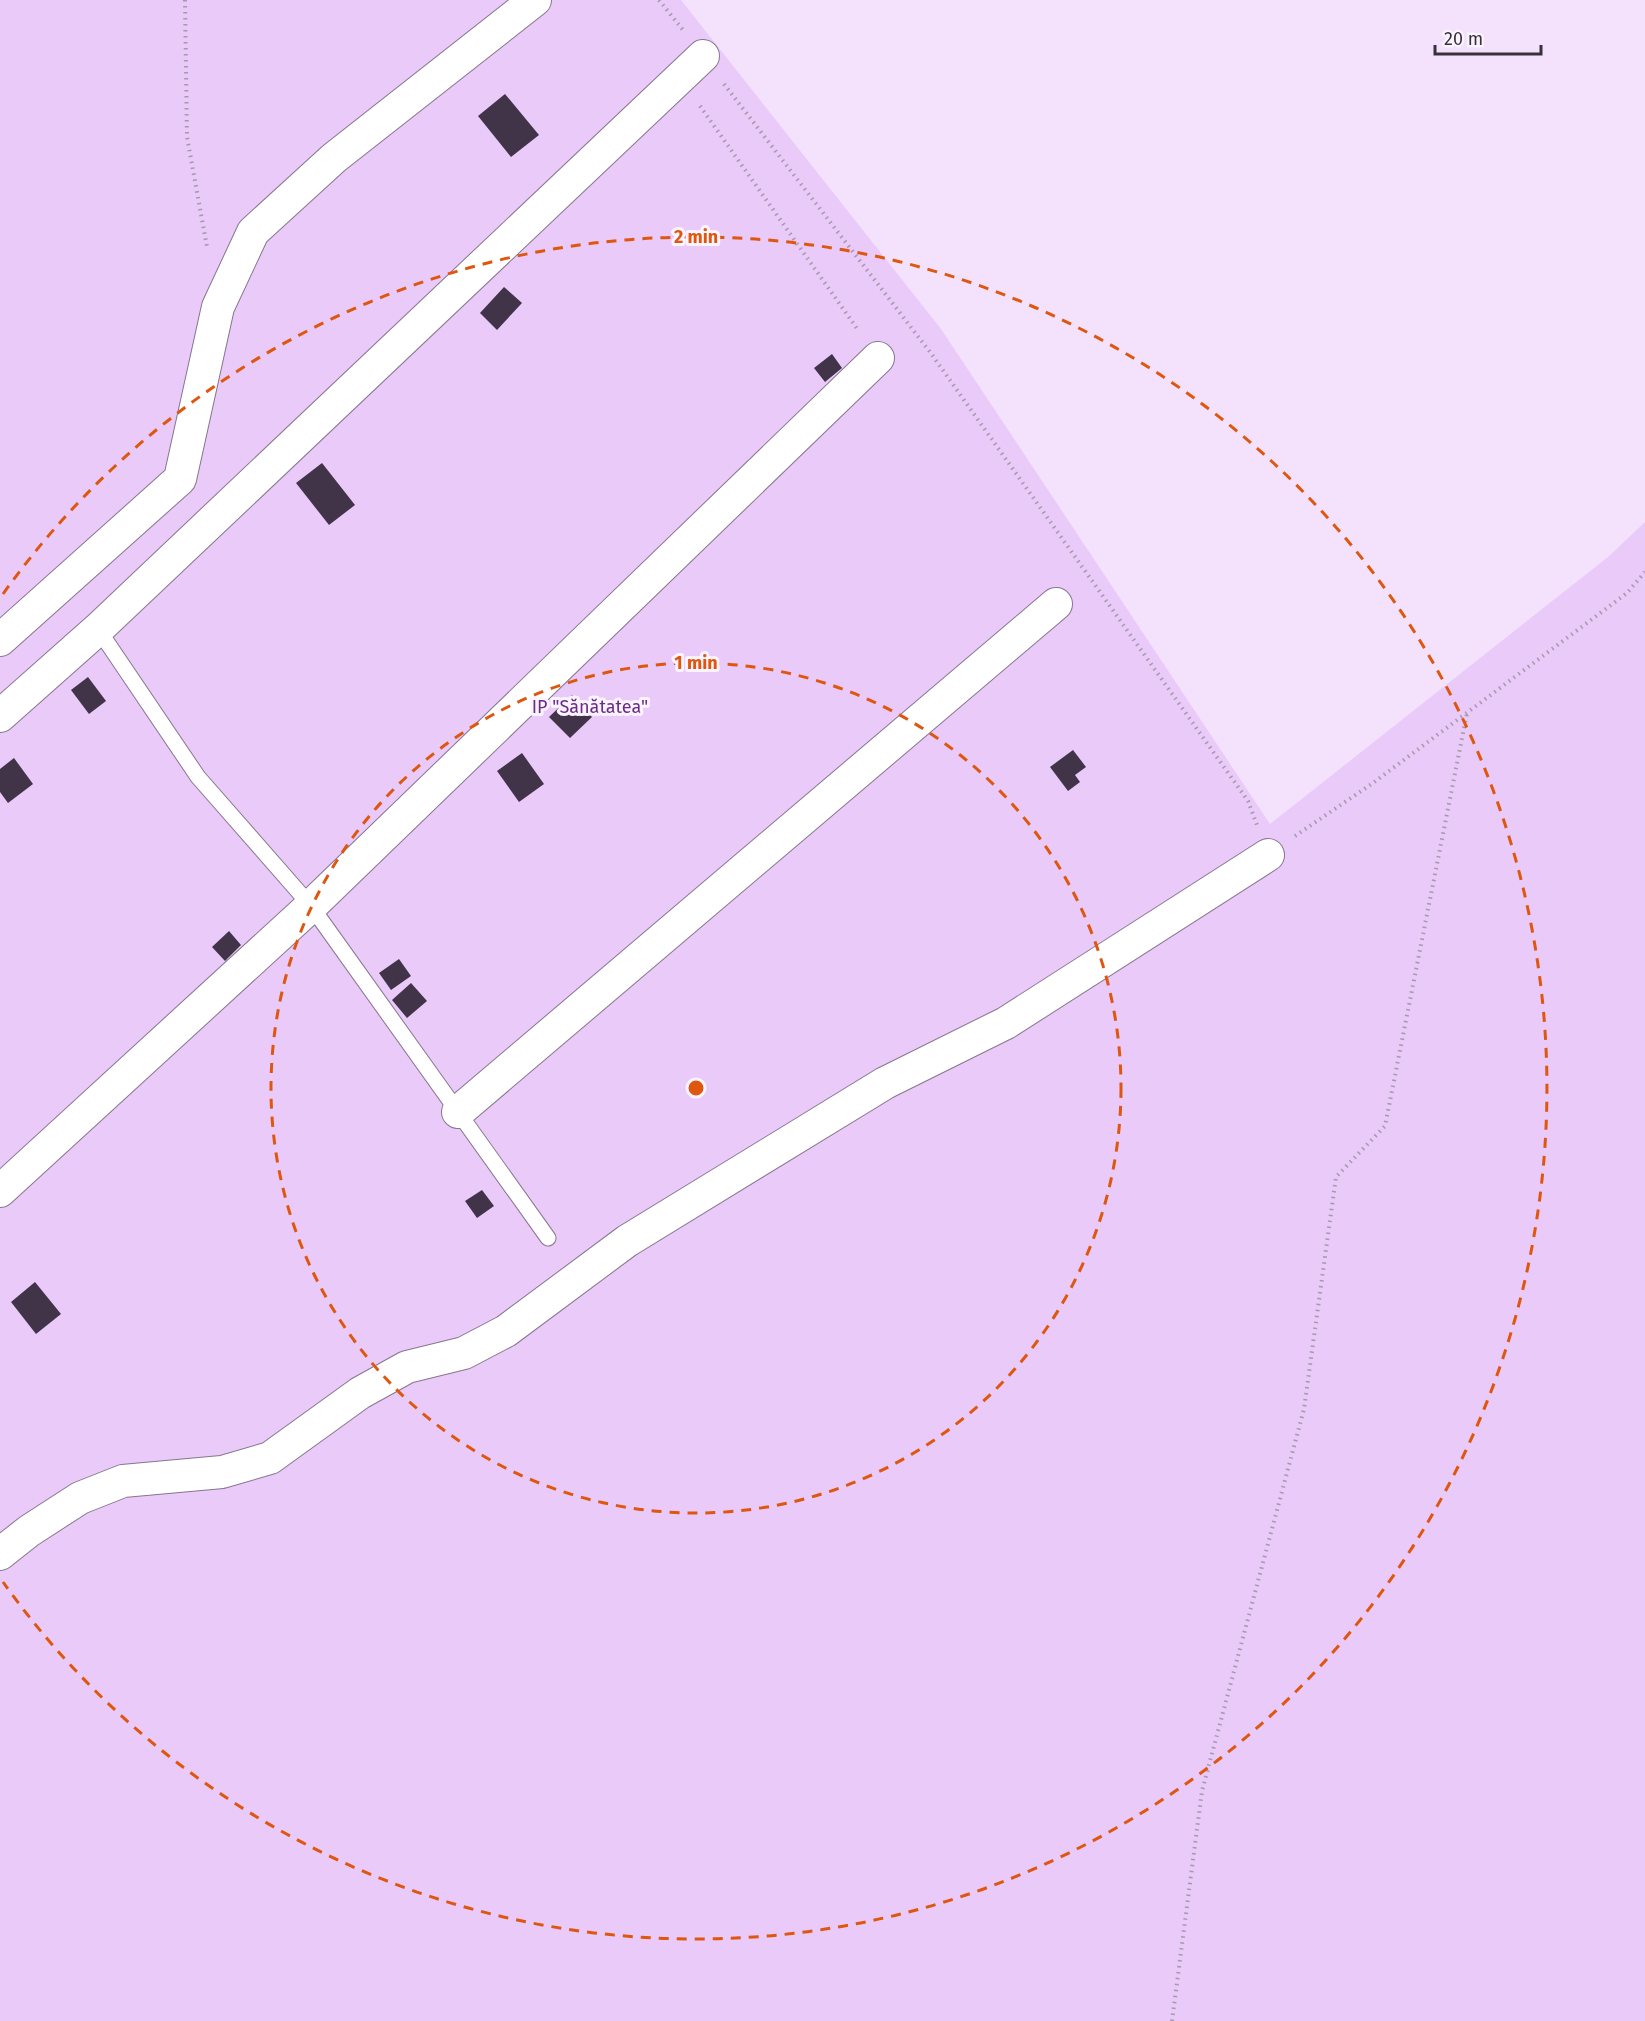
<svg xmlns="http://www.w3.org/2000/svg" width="1645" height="2021" viewBox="0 0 1645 2021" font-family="'Fira Sans',sans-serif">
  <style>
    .green { fill: #e9caf9 }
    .building { fill: #413348 }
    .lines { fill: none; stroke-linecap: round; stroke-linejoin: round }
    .service-casing { stroke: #86768e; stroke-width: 17 }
    .minor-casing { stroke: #86768e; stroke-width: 34 }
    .path { stroke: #a699ad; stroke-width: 4; stroke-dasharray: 1.5 4.5; stroke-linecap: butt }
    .service { stroke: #fff; stroke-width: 15 }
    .minor { stroke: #fff; stroke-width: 32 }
    .ring { fill: none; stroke: #df570e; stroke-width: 3; stroke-dasharray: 10 8 }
    .labels { text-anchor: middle; stroke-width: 6; stroke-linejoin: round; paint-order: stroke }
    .park-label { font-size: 18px; fill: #6b2b87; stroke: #fbf4ff }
    .centre { fill: #df570e; stroke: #fbf4ff; stroke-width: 3 }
    .ring-label { font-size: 18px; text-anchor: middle; font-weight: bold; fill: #df570e; stroke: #fbf4ff; stroke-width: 6; stroke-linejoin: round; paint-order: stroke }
  </style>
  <rect width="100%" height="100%" fill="#f4e2fd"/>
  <path class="green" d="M0,0h681l260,329 329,495 338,-267 37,-35v1499h-1645z"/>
  <path class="building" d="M505,94l34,41 -28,22 -33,-41z
    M504,287l18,16 -25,27 -17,-17z
    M832,354l10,14 -17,14 -11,-14z
    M322,463l33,42 -26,20 -33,-42z
    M88,677l18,24 -17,13 -18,-24z
    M572,695l20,22 -22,21 -21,-21z
    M1073,750l13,17 -11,8 5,7 -12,9 -18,-24z
    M522,753l22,31 -25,18 -22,-31z
    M14,758l19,26 -25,19 -8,-11v-23z
    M229,931l12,14 -16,16 -13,-14z
    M399,959l12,17 -20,14 -12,-17z
    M411,983l16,18 -20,17 -15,-18z
    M482,1190l12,16 -17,12 -12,-17z
    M35,1282l26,32 -25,20 -25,-32z"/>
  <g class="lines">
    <g class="service-casing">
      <path id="service" d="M98,629l100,148 113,129 237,332"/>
    </g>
    <g class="minor-casing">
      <path id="minor" d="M0,640l180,-161 38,-172 35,-75 81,-74 201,-158
        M0,716l98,-87 605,-573
        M458,1112l598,-508
        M0,1191l311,-285 567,-548
        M0,1554l29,-23 51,-33 43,-17 99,-9 48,-14 90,-65 47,-26 57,-14 42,-22 121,-90 258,-158 121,-60 262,-168"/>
    </g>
    <path class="path" d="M185,0l2,137 20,110
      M659,0l24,30
      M724,84l206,268 318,449 9,24
      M700,106l158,224
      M1295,836l78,-53 254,-190 18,-21
      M1172,2021l30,-230 102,-382 32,-232 49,-51 82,-413"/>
    <use href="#service" class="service"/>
    <use href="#minor" class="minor"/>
  </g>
  <g class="ring">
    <circle cx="696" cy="1088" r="425"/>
    <path d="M3 594A851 851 0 1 1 3 1582"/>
  </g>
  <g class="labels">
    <g class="park-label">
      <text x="590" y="713">IP "Sănătatea"</text>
    </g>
  </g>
  <circle cx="696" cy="1088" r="9" class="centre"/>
  <g class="ring-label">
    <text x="696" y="243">2 min</text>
    <text x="696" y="669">1 min</text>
  </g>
  <path d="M1435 45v9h106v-9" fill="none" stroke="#38313c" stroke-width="3"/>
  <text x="1444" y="45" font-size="18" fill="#38313c" stroke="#fbf4ff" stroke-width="4.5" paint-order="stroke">20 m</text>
</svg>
